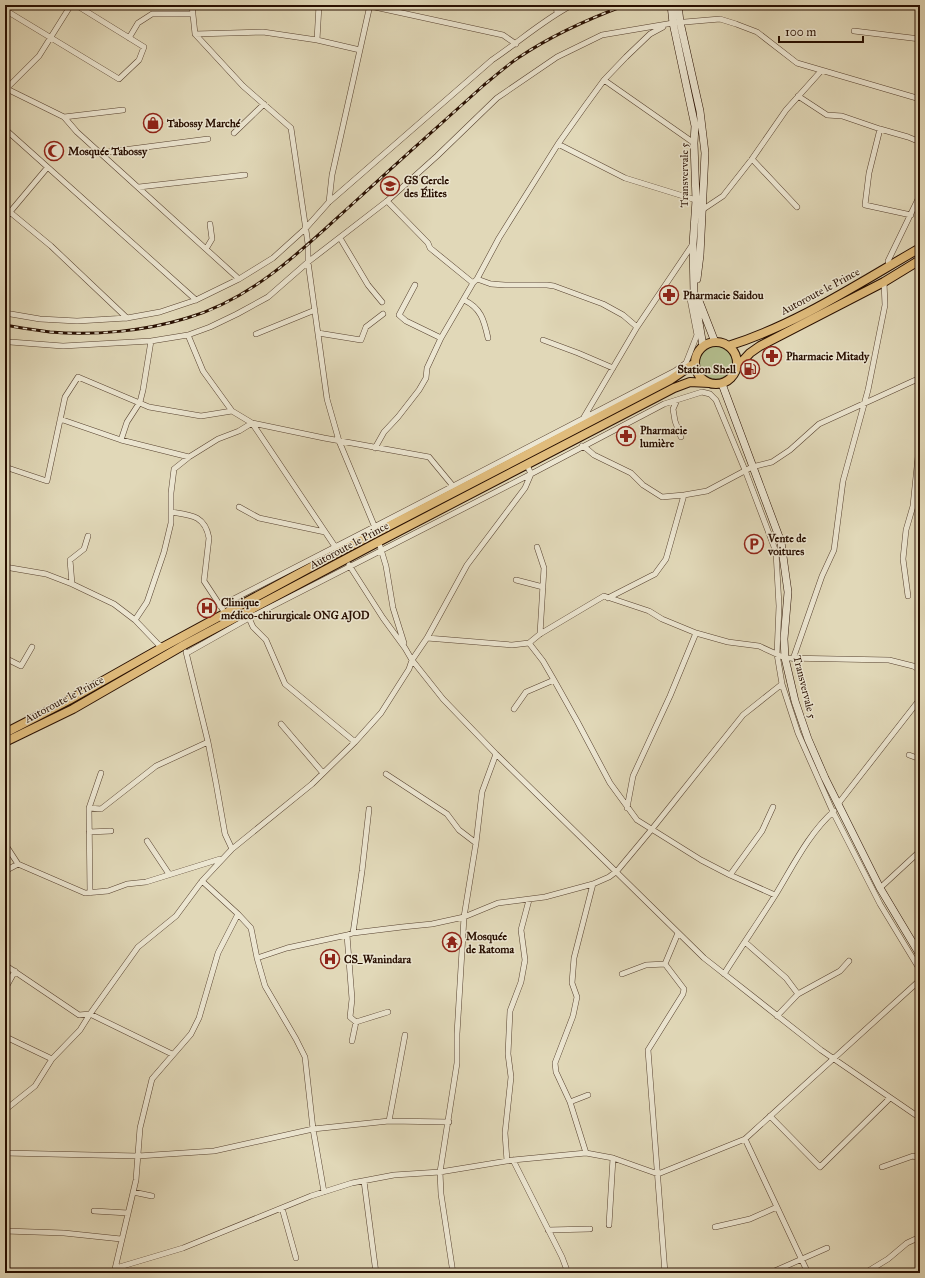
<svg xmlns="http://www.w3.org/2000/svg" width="925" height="1278" viewBox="0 0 925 1278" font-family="'IM FELL Great Primer',serif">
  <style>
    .green { fill: #b4be8e; stroke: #6e6648 }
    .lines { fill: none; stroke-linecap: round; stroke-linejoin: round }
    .street-casing { stroke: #56412f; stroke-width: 6 }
    .secondary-casing { stroke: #280f01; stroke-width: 8 }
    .primary-casing { stroke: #280f01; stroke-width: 10 }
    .street { stroke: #ece6d1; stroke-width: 5 }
    .secondary { stroke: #ece6d1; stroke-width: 7 }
    .primary { stroke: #e0bc7c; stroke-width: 8 }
    .rail-casing { stroke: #280f01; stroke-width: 3 }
    .rail { stroke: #ece6d1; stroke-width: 1.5; stroke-dasharray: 4.5; stroke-linecap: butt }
    .labels { text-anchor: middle; stroke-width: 3; stroke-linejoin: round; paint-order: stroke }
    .poi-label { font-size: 11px; font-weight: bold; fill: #280f01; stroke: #ece6d1; text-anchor: start }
    .street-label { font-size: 11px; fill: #280f01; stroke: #ece6d1 }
  </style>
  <rect width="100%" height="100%" fill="#e1d8b8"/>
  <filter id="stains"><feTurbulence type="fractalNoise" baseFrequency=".005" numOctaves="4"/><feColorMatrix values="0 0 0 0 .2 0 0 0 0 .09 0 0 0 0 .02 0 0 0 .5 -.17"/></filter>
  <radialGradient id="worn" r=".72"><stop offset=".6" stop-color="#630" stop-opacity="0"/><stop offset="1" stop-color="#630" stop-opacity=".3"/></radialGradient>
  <path class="green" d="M699 362a17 17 0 1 1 34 0a17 17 0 1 1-34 0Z"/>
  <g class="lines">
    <g class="street-casing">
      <path id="street" d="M192,5l3,29 48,52 48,42 17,116v18l19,137 12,42 37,89
        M556,5l1,8
        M370,6l133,29 13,9
        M5,10l114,69 20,-19 5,-13 -68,-42
        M854,31l66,8
        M195,34l68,-2 54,8 43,10
        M129,38l9,-15 14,-9h40
        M317,40l2,-35
        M604,80l90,63
        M5,88l59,29 59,-7
        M5,90l34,-34 32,-51
        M798,96l29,19 15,1 38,13 28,8 12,5
        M64,117l13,15 162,147
        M5,129l191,171
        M880,129l-11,44 -4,32 46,10
        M234,133l30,-29
        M558,144l67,34 71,22
        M100,153l108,-14
        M752,159l45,48
        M139,187l106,-12
        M387,201l41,42 2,5 43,35
        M329,202l3,-27 38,-170
        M5,208l46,38 76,72
        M702,210l21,-14 29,-37 34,-49 35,-39
        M5,218l42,-50
        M340,238l28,47 14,17
        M206,249l6,-10 -2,-15
        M889,265l-1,-4 32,-66
        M477,279l14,5 14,1h42l7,1 49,18 20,11 14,12
        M415,285l-16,30 7,6 35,17
        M5,290l1,1 -1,8
        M464,300c17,8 20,20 24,38
        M5,313l35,6 37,2 50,-3 33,-6 36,-12 43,-21 34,-21 32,-29 24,-27 163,-142c27,-18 51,-40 80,-55
        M318,333l43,7 5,-13 17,-13
        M256,334l59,-24
        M188,335l15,36 29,40 20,12 72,15 105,19 24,29
        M543,340l35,13 35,15
        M5,341l5,1 53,4 88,-5 37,-6 22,-8 27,-13 31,-17 40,-35 79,-61 50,-45 60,-58 60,-41 45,-22 71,-12 47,-4 16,5 21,8 40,31 123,36
        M677,400l-4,9 2,12 6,16
        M584,417l53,-90 56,-83
        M60,419l61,21 68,17 29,-18 21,-8 13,-8 84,125
        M121,440l6,-18 13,-20 3,-12 8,-49
        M582,446l5,3 7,6 37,18 12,12 19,12 22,-2 23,-4 45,-24 20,-5 18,-12 29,-26 101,-46
        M375,448l9,-16 14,-15 21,-27 7,-12 1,-10 14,-30 32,-55 4,-4 22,-41 59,-94 27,-38 19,-26 22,-23 24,-23 13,-7
        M5,467l42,14 18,-84 13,-20 71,30 52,9 31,-5
        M239,507l20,11 66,14
        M171,512c19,3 34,3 38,26l-5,43 21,32
        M380,546l6,20 7,42 11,35
        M537,547l7,21 -4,66
        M349,565l34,53 22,30 7,12 31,39 53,55 208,204 117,92 99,68
        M5,567l41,7 26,10 42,20 21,16 23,24 5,3
        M516,580l27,7
        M72,584l-2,-24 14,-11 4,-13
        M908,596l-5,-37 3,-29 7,-24 7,-69
        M608,598l47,-24 11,-15 18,-64
        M220,606l154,-79 301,-156 11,-8 11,-28 -7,-36 4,-6
        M249,618l4,9 13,13 19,44 70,58
        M135,620l12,-18 17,-50 7,-29v-30l3,-24 15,-12
        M427,638l85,7 17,-2 14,18 11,19 23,41 33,62 27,37 64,40 29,15 45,20
        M529,643l11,-9 64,-38 45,15 13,8 34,14 32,9 31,4 26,12 104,2 24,6 7,4
        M186,652l22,90 8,41 9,51 7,15
        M187,653l62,-35 282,-144 133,-70 38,-12 8,2 6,6 29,70 31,82 3,54 -2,48 5,30 16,49 35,79 47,92 40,66
        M5,658l16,8 11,-19
        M793,659l29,-83 12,-26 9,-69 25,-91 17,-85 -1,-23
        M514,709l12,-17 28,-12
        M281,724l42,49
        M909,755l11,4
        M386,774l61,40 12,16 17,13
        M838,804l82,-105
        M89,808l12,1 55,-43 52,-24
        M627,808l6,-32 37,-80 26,-63
        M89,832l22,-1
        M147,841l22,33
        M5,844l13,20 67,29 23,-2 19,-7 19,-2 74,-23
        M5,871l13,-7
        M730,875l32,-44 11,-24
        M202,881l36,33 13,14 6,30 8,28 31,53 9,18 8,72 11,63
        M880,888l40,-37
        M90,893l-1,-85 12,-35
        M353,933l9,-62 7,-62
        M347,935l5,64 -2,18 6,5 -4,19
        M745,942l41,36 12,16 -21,22
        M257,958l30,-10 60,-13 6,-2 49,-6 30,-3 32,-7 34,-14 47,-6 48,-13 16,-7 8,-6 35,-42 91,-114 39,-31
        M5,965l74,50 11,-1 82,40
        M622,974l24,-9 19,-1 13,-31
        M724,974c17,-27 35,-53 52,-80 17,-28 33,-61 58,-83
        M5,989l10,-18
        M798,994l42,-23 9,-10
        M356,1022l32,-10
        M8,1038l44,21
        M570,1102l18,-7
        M5,1110l30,-24 17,-27 28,-29 10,-16 48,-67 38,-31 26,-35 30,-32 80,-65 43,-42 26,-29 28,-44 3,-9 15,-22 40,-73 58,-77 6,-14 -4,-9
        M770,1116l50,51 70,-69
        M389,1121l16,-86
        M745,1139l63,134
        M5,1153l133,3 76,-5 99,-22 76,-8 60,1
        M586,1153l-16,-51 -14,-30 -1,-9 18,-47 4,-19 -5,-14 2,-25 19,-74
        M513,1160l49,97 6,16
        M507,1161l-2,-28 6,-56 -3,-23 2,-43 11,-29 4,-22 -4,-30 8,-30
        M882,1167l31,-11 7,3
        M364,1181l12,92
        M133,1192l19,4
        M282,1208l14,50
        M94,1211l34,2
        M609,1225l4,-67
        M715,1227l35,-8 27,-12
        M548,1230l42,-1
        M5,1231l59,2 57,6
        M116,1268l67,-20 128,-52 41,-13 42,-8 46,-3 73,-12 73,-7 27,5 45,16 87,-35 175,-159
        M114,1273l22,-93 4,-52 12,-49 39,-45 8,-16 19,-65 20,-39
        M453,1273l-12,-79 -1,-22 17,-109v-29l7,-117 12,-74 6,-51 14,-38
        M665,1273l-17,-223 35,-56 1,-5 -19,-25
        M770,1273l57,-25
        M865,1273l23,-14 19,-16 13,-6"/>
    </g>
    <g class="secondary-casing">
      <path id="secondary" d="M671,5l2,18 22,103 -1,17 2,57 -3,44 1,49 9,53
        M678,5l2,17 20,89 5,42 -5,102 -3,24
        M699,301l16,41
        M722,384l59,158 7,50 -4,47 1,19 10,43 13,38 17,39 55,110 40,67"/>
    </g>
    <g class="primary-casing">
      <path id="primary" d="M695 363a21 21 0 1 1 42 0a21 21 0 1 1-42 0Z
        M728,346c68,-21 131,-63 192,-98
        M737,367l13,-14 10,-7 124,-64 36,-22
        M5,733l64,-33 94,-53 176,-95 331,-172 25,-17
        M5,742l68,-33 111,-64 194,-103 296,-154 16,-6 19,1"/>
    </g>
    <use href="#street" class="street"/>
    <use href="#secondary" class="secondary"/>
    <use href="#primary" class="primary"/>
    <g class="rail-casing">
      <path id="rail" d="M5,325c15,3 30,5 45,7 44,4 95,-1 137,-14 69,-20 120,-73 172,-120 41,-38 83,-75 125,-113 11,-9 22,-19 34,-27 34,-23 70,-39 108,-53"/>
    </g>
    <use href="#rail" class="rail"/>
  </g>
  <defs>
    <g id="shop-ring" transform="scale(1)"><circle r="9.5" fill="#ece6d1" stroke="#8f2418" stroke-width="1.5"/><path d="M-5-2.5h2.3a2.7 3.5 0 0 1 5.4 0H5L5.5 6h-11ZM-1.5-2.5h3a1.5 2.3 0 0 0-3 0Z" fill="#8f2418"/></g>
    <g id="mosque-ring" transform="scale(1)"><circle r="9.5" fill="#ece6d1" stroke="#8f2418" stroke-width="1.5"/><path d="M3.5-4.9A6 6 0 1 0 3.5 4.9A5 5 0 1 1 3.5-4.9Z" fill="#8f2418"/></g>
    <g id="school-ring" transform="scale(1)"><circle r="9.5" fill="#ece6d1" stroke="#8f2418" stroke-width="1.5"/><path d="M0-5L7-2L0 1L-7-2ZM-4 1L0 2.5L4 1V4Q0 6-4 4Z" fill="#8f2418"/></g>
    <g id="pharmacy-ring" transform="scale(1)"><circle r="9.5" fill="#ece6d1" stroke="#8f2418" stroke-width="1.5"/><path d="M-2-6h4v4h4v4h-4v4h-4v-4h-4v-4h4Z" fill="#8f2418"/></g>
    <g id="fuel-ring" transform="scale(1)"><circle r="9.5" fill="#ece6d1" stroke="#8f2418" stroke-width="1.5"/><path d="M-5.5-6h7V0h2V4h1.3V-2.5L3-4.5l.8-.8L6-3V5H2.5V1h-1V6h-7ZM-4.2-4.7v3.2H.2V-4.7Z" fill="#8f2418"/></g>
    <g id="parking-ring" transform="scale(1)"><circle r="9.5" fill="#ece6d1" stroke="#8f2418" stroke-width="1.5"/><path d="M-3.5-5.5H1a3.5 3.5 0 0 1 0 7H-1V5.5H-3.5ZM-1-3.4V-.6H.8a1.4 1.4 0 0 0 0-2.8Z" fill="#8f2418"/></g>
    <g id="hospital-ring" transform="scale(1)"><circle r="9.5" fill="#ece6d1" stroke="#8f2418" stroke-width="1.5"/><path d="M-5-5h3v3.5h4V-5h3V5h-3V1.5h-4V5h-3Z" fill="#8f2418"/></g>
    <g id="temple-ring" transform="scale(1)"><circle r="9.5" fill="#ece6d1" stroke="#8f2418" stroke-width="1.5"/><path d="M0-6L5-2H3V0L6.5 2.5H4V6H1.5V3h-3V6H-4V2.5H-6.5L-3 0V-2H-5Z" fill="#8f2418"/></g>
  </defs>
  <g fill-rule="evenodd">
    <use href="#shop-ring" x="153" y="123"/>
    <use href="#mosque-ring" x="54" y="151"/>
    <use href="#school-ring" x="390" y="186"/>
    <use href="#pharmacy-ring" x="669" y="295"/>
    <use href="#pharmacy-ring" x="772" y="356"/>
    <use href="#fuel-ring" x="750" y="369"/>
    <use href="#pharmacy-ring" x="626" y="436"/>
    <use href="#parking-ring" x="754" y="544"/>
    <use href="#hospital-ring" x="207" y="608"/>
    <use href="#temple-ring" x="452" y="942"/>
    <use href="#hospital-ring" x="330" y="959"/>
  </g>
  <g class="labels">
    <g class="poi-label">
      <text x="167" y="127">Tabossy Marché</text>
      <text x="68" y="155">Mosquée Tabossy</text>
      <text x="404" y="184">GS Cercle<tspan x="404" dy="13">des Élites</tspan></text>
      <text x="683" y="299">Pharmacie Saidou</text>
      <text x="786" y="360">Pharmacie Mitady</text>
      <text x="736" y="373" text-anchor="end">Station Shell</text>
      <text x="640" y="434">Pharmacie<tspan x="640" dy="13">lumière</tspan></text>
      <text x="768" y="542">Vente de<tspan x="768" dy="13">voitures</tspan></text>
      <text x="221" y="606">Clinique<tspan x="221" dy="13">médico-chirurgicale ONG AJOD</tspan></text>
      <text x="466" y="940">Mosquée<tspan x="466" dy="13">de Ratoma</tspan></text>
      <text x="344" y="963">CS_Wanindara</text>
    </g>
    <g class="street-label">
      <text transform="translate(684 175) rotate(-90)" y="4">Transvervale 5</text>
      <text transform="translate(820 291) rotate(-28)" y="4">Autoroute le Prince</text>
      <text transform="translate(349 545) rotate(-28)" y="4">Autoroute le Prince</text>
      <text transform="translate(805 687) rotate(76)" y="4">Transvervale 5</text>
      <text transform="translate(64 699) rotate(-28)" y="4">Autoroute le Prince</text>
    </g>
  </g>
  <rect width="925" height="1278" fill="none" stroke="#e1d8b8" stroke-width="20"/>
  <rect x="6" y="6" width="913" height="1266" fill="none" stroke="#280f01" stroke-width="2"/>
  <rect x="10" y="10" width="905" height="1258" fill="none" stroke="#280f01"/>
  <path d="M779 36v6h84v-6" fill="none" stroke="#280f01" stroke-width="2"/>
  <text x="785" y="36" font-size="12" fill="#280f01" stroke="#ece6d1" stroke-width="3" paint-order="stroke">100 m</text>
  <rect width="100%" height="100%" filter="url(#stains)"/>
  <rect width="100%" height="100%" fill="url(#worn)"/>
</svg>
